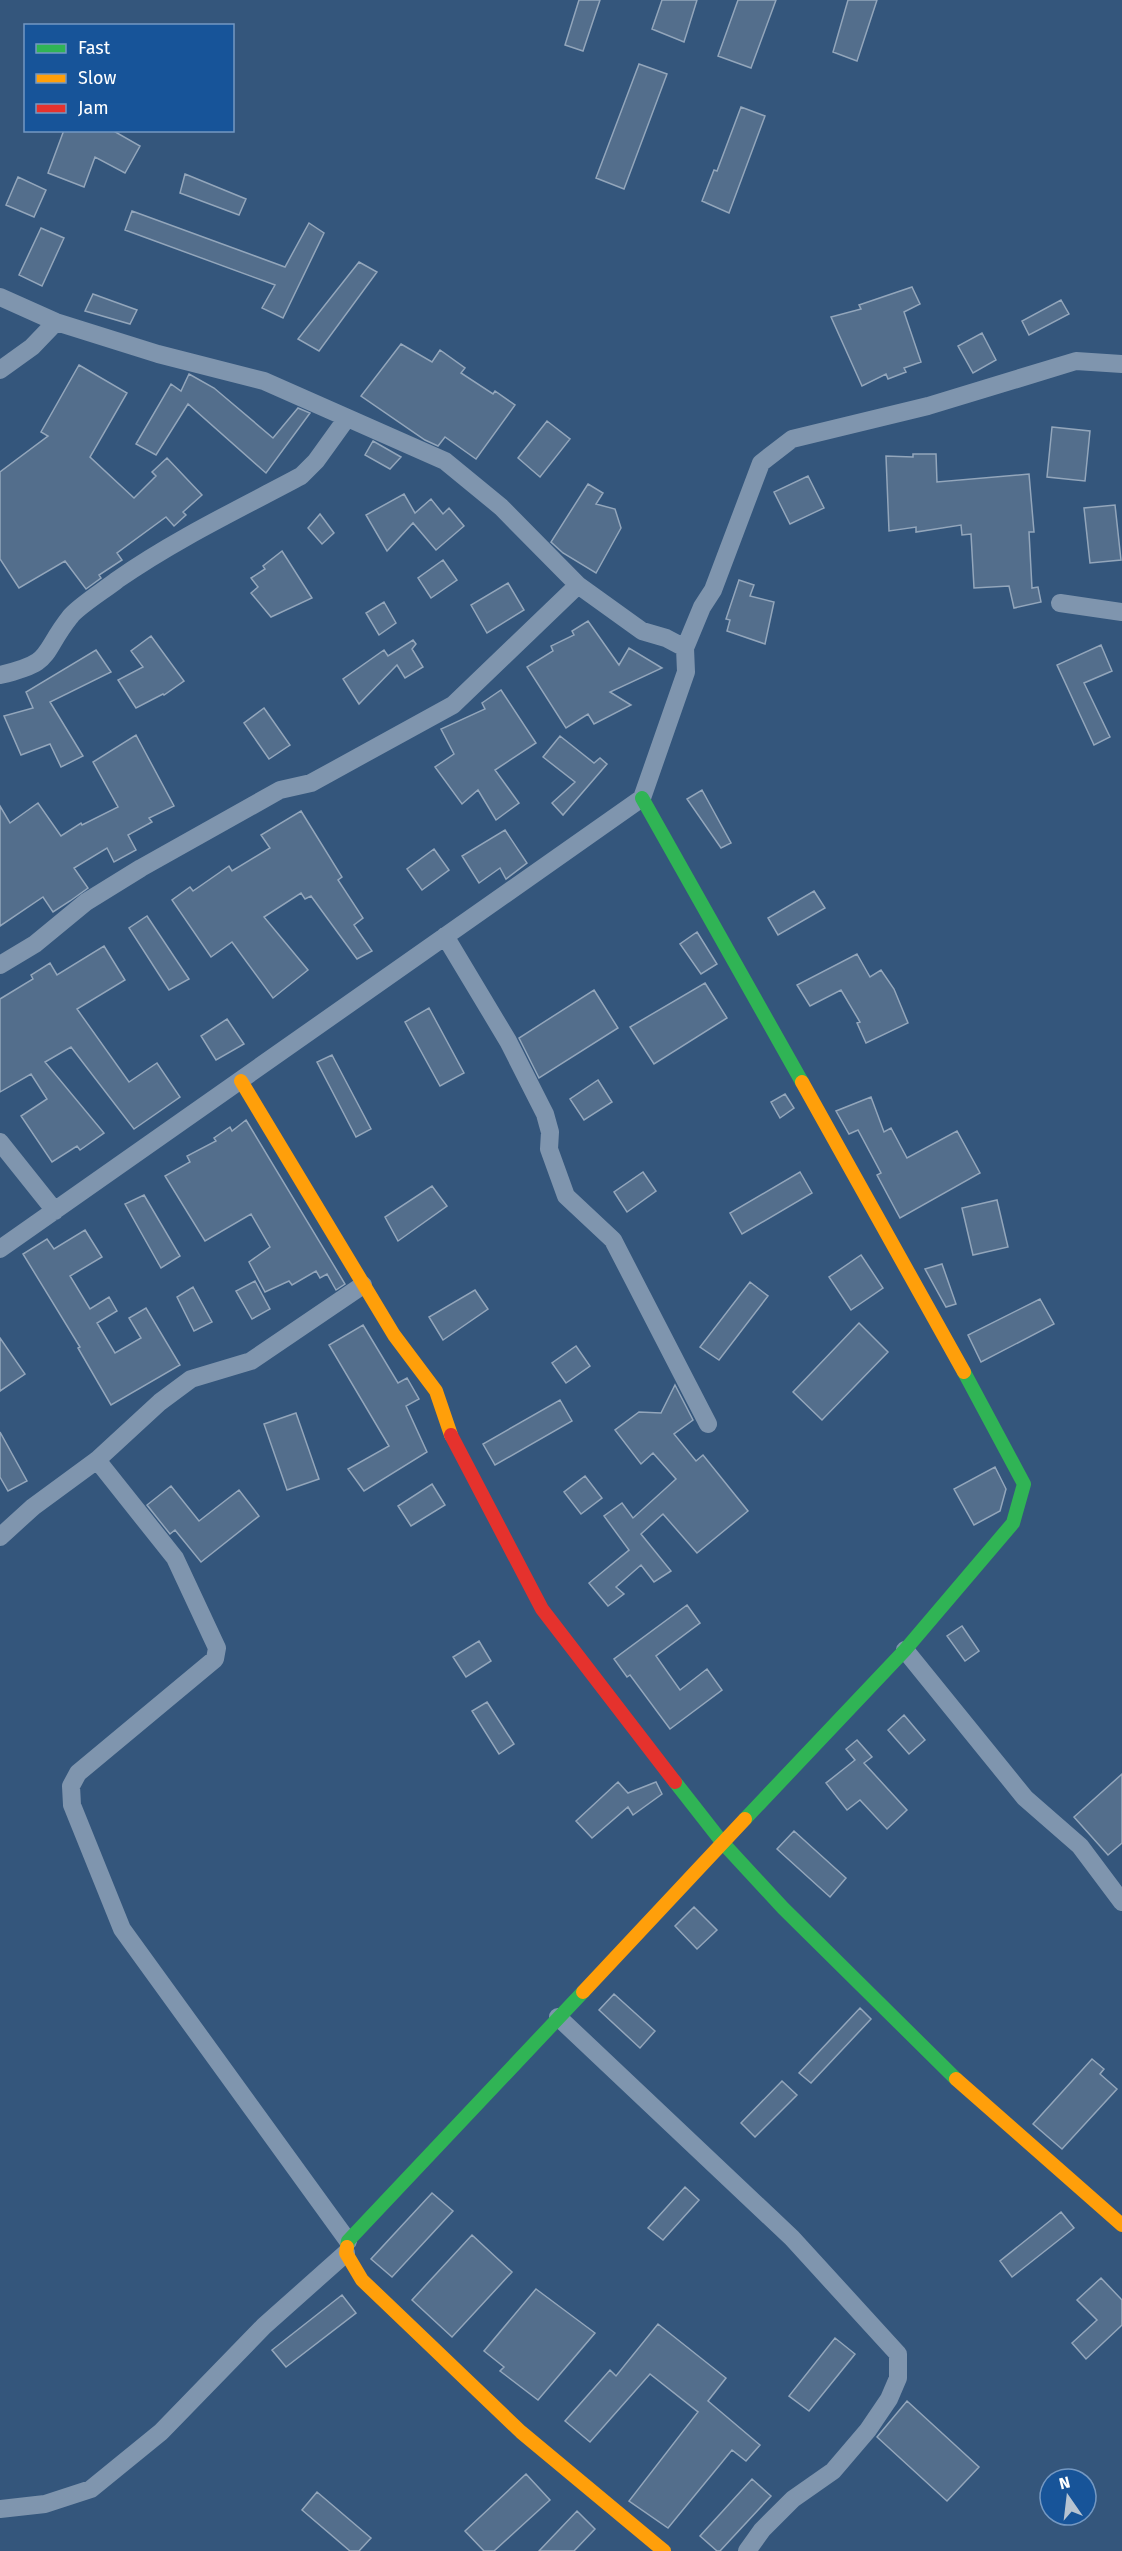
<svg xmlns="http://www.w3.org/2000/svg" width="1122" height="2551" viewBox="0 0 1122 2551" font-family="'Fira Sans',sans-serif">
  <style>
    .building { fill: #536e8c; stroke: #93a6bb; stroke-width: 1.5 }
    .lines { fill: none; stroke-linecap: round; stroke-linejoin: round }
    .street { stroke: #7f95ae; stroke-width: 18 }
    .fast { stroke: #30b455; stroke-width: 14 }
    .slow { stroke: #ff9f0a; stroke-width: 14 }
    .jam { stroke: #e5322d; stroke-width: 14 }
  </style>
  <rect width="100%" height="100%" fill="#34567c"/>
  <path class="building" d="M579,0h21l-17,51 -18,-6z
    M662,0h35l-13,42 -32,-13z
    M738,0h38l-25,68 -33,-12z
    M848,0h29l-20,61 -24,-9z
    M639,64l28,10 -43,115 -28,-11z
    M741,107l24,9 -36,97 -27,-12 12,-31 3,1z
    M64,130h48l28,16 -15,27 -30,-16 -11,30 -36,-14z
    M185,174l61,25 -7,16 -59,-22z
    M18,177l28,13 -12,27 -28,-12z
    M132,211l153,56 24,-44 15,10 -41,85 -21,-10 13,-23 -150,-55z
    M41,228l23,10 -22,48 -23,-11z
    M359,262l18,10 -58,79 -21,-12z
    M912,287l8,17 -16,8 17,50 -17,6 2,4 -18,7 -2,-5 -24,12 -31,-69 30,-8 -2,-4z
    M93,294l44,16 -7,14 -45,-13z
    M1061,300l8,14 -40,21 -7,-14z
    M982,333l14,27 -23,13 -15,-27z
    M401,344l31,18 8,-12 25,18 -4,5 32,21 2,-3 20,14 -39,54 -31,-22 -7,9 -13,-6 -64,-44z
    M79,365l48,28 -37,64 44,41 22,-22 -4,-4 15,-14 35,37 -19,17 3,3 -12,11 -8,-9 -49,36 5,7 -23,15 2,3 -15,11 -21,-28 -46,27 -19,-29v-87l48,-36 -7,-4z
    M189,374l25,14 59,50 25,-30 12,5 -44,60 -78,-69 -32,51 -20,-11 35,-60 10,7z
    M547,421l23,18 -30,38 -22,-19z
    M1052,427l38,4 -5,50 -38,-4z
    M373,441l28,16 -11,12 -25,-14z
    M913,454h23l1,28 92,-8 5,58h-5l3,56 6,-1 3,15 -27,6 -5,-22 -35,2 -3,-54 -9,1 -1,-10 -45,7v-5l-27,4 -3,-75 27,1z
    M808,476l16,32 -34,16 -16,-32z
    M588,484l15,9 -7,11 19,5 6,19 -25,45 -33,-20 -12,-11z
    M404,494l11,19 16,-14 12,15 6,-6 15,18 -28,24 -23,-27 -26,28 -21,-36z
    M1115,505l6,55 -31,3 -6,-55z
    M320,514l14,19 -12,11 -14,-16z
    M282,551l30,47 -41,19 -20,-24 7,-6 -7,-9 14,-9 -2,-3z
    M443,560l14,20 -26,18 -13,-20z
    M739,580l15,5 -4,11 24,6 -9,42 -38,-13 3,-11 -4,-1z
    M508,583l16,27 -37,23 -16,-28z
    M384,602l12,21 -17,12 -13,-22z
    M588,621l31,44 10,-17 33,20 -52,24 21,13 -37,19 -6,-10 -22,14 -39,-61 26,-16 -2,-5 23,-11 -2,-4z
    M151,636l33,45 -20,14 -1,-1 -27,14 -18,-28 25,-13 -12,-16z
    M413,640l3,4 -4,5 11,18 -18,11 -8,-13 -38,39 -16,-25 41,-29 4,6z
    M1101,645l11,26 -28,12 26,54 -16,8 -37,-80z
    M96,650l15,22 -61,30 33,54 -22,11 -11,-23 -29,11 -17,-39 29,-8 -7,-16z
    M501,690l35,53 -41,27 24,33 -23,17 -18,-30 -16,14 -27,-37 19,-13 -13,-25 44,-20 -3,-6z
    M264,708l26,37 -21,14 -25,-36z
    M136,735l38,71 -25,12 3,4 -24,13 8,15 -22,12 -7,-14 -33,20 14,20 -18,13 -17,11 -10,-15 -43,29v-120l10,17 28,-20 23,33 20,-13 1,2 36,-18 -25,-45z
    M560,736l34,27 6,-5 7,6 -44,51 -11,-12 23,-21 -32,-25z
    M702,790l29,53 -10,5 -34,-49z
    M301,811l41,66 -4,3 25,38 -9,7 18,26 -15,8 -46,-63 -6,3 -4,-6 -37,24 44,53 -35,28 -41,-56 -21,15 -39,-57 18,-13 3,4 36,-25 3,5 38,-23 -9,-13z
    M505,830l22,33 -21,16 -6,-11 -21,15 -17,-27z
    M434,849l15,21 -27,20 -15,-21z
    M814,891l11,17 -47,27 -10,-17z
    M147,916l42,63 -20,11 -40,-62z
    M697,932l20,32 -16,10 -21,-30z
    M104,946l21,34 -48,29 52,73 28,-19 23,34 -46,32 -63,-82 -26,15 59,71 -24,17 -3,-4 -25,16 -31,-46 26,-17 -16,-25 -31,18v-93l33,-20 -2,-4 19,-12 7,12z
    M857,954l13,23 11,-7 13,19 14,34 -42,20 -9,-20 3,-1 -19,-32 -31,16 -13,-21z
    M705,983l22,35 -73,46 -24,-37z
    M594,990l24,38 -79,50 -20,-40z
    M429,1008l35,65 -24,13 -35,-64z
    M227,1019l17,25 -28,16 -15,-24z
    M332,1055l39,74 -15,8 -39,-75z
    M598,1080l14,22 -28,18 -14,-21z
    M785,1094l9,14 -14,10 -9,-16z
    M871,1097l13,35 7,-4 16,30 50,-27 23,42 -80,45 -23,-43 4,-2 -23,-43 -9,4 -13,-23z
    M246,1120l99,164 -9,6 -9,-16 -7,4 -4,-7 -24,14 -3,-4 -24,11 -16,-30 21,-15 -19,-33 -46,27 -40,-65 25,-14 -3,-6 29,-15 -2,-3 16,-11 2,4z
    M643,1172l13,19 -29,21 -13,-20z
    M800,1172l12,21 -70,41 -12,-21z
    M432,1186l15,20 -49,35 -13,-24z
    M144,1195l36,61 -19,12 -36,-64z
    M997,1200l11,47 -35,8 -11,-47z
    M85,1230l17,27 -32,19 20,33 19,-12 8,14 -20,12 18,30 26,-15 -12,-20 17,-10 34,57 -69,40 -33,-57 2,-1 -57,-93 24,-15 7,10z
    M861,1255l22,33 -32,22 -22,-33z
    M942,1264l14,40 -10,3 -21,-38z
    M255,1281l15,28 -18,10 -16,-28z
    M750,1282l18,14 -49,64 -19,-13z
    M193,1287l19,35 -18,9 -17,-34z
    M475,1290l13,19 -45,31 -14,-23z
    M1040,1299l14,25 -73,38 -13,-27z
    M859,1323l29,29 -66,68 -29,-28z
    M363,1325l35,58 9,-5 12,21 -13,7 21,46 -63,39 -16,-22 41,-23 -60,-101z
    M0,1338l25,36 -25,17z
    M576,1346l14,20 -24,17 -14,-20z
    M675,1385l18,35 -19,14 22,27 7,-6 45,56 -51,42 -34,-39 -22,20 30,37 -17,11 -13,-17 -25,22 8,7 -16,12 -19,-23 40,-33 -25,-34 18,-13 11,15 43,-39 -23,-26 -12,11 -26,-34 24,-18 22,1z
    M560,1400l12,21 -77,44 -12,-21z
    M296,1413l23,66 -32,11 -23,-66z
    M0,1432l27,49 -19,10 -8,-14z
    M995,1467l11,22 -6,22 -26,14 -20,-36z
    M585,1476l17,22 -21,16 -17,-22z
    M432,1484l13,21 -34,21 -13,-20z
    M171,1486l28,35 40,-31 20,26 -58,46 -26,-32 -5,4 -23,-29z
    M687,1605l13,18 -44,33 24,34 27,-21 15,21 -52,39 -40,-54 -3,2 -13,-18z
    M962,1626l17,25 -14,10 -18,-25z
    M479,1641l12,20 -25,16 -13,-20z
    M487,1702l27,42 -15,10 -27,-43z
    M904,1715l21,25 -16,14 -21,-24z
    M857,1740l15,17 -8,6 43,47 -20,19 -27,-29 -13,10 -21,-27 29,-23 -9,-11z
    M1122,1774v69l-14,12 -34,-38z
    M618,1782l10,11 28,-11 6,12 -29,21 -5,-8 -36,31 -16,-17z
    M794,1831l52,47 -16,19 -53,-48z
    M694,1907l23,23 -20,19 -22,-23z
    M614,1994l41,37 -15,17 -41,-38z
    M860,2008l11,11 -60,64 -12,-10z
    M1092,2059l12,10 -4,5 17,15 -55,60 -29,-25z
    M782,2081l15,14 -42,42 -14,-14z
    M685,2187l14,13 -36,40 -15,-12z
    M432,2193l21,18 -61,66 -21,-18z
    M1061,2212l13,16 -62,49 -12,-16z
    M472,2235l40,37 -60,65 -40,-37z
    M1101,2278l21,22v25l-36,34 -14,-16 25,-23 -20,-20z
    M536,2289l59,44 -57,67 -38,-29 4,-4 -20,-16z
    M342,2295l14,18 -70,54 -14,-17z
    M658,2324l68,54 -18,23 52,44 -14,16 -14,-11 -64,78 -39,-27 69,-89 -48,-38 -60,68 -25,-21 45,-51 6,6z
    M835,2338l20,16 -46,57 -20,-15z
    M907,2401l72,66 -32,34 -70,-64z
    M526,2474l24,26 -56,51h-10l-19,-20z
    M752,2479l19,17 -51,55h-3l-17,-15z
    M317,2492l54,46 -12,13h-9l-48,-41z
    M577,2511l18,18 -21,22h-35z"/>
  <g class="lines">
    <path class="street" d="M0,297l56,25 102,32 106,27 181,80 56,46 77,78 64,46 24,7 19,10 17,-41 11,-17 48,-127 31,-24 136,-33 148,-45 46,3
      M0,370l32,-23 24,-25
      M1060,603l62,9
      M0,675c55,-13 40,-20 70,-58 7,-10 36,-28 47,-37 57,-40 122,-71 184,-104l15,-15 31,-43
      M445,936l63,105 37,73 5,18 -1,17 17,47 47,44 95,184
      M0,965l35,-21 51,-42 55,-34 139,-78 31,-7 142,-78 125,-120
      M0,1142l55,69
      M0,1249l642,-451 44,-126 -1,-24
      M97,1460l78,98 42,90 -2,11 -137,114 -7,13 1,19 50,124 226,312
      M0,1537l33,-30 64,-47 63,-58 31,-23 60,-18 112,-76
      M905,1650l120,148 55,48 42,56
      M558,2017l234,221 106,116v24l-9,21 -21,31 -35,41 -40,28 -31,31 -15,21
      M0,2509l45,-5 46,-15 70,-57 103,-106 82,-73"/>
    <path class="fast" d="M642,798l160,284
      M675,1782l47,60 61,66 173,171
      M745,1819l160,-169 108,-127 11,-39 -60,-112
      M347,2247l1,-6 235,-249"/>
    <path class="slow" d="M241,1081l153,254 42,56 15,44
      M802,1082l162,290
      M583,1992l162,-173
      M956,2079l166,146
      M347,2247l-1,6 16,27 159,152 143,119"/>
    <path class="jam" d="M451,1435l91,174 133,173"/>
  </g>
  <rect x="24" y="24" width="210" height="108" fill="#175499" stroke="#7498c2" stroke-width="1.5"/>
  <rect x="36" y="44" width="30" height="9" fill="#30b455" stroke="#7498c2" stroke-width="1.5"/>
  <text x="78" y="54" font-size="18" fill="#ffffff">Fast</text>
  <rect x="36" y="74" width="30" height="9" fill="#ff9f0a" stroke="#7498c2" stroke-width="1.5"/>
  <text x="78" y="84" font-size="18" fill="#ffffff">Slow</text>
  <rect x="36" y="104" width="30" height="9" fill="#e5322d" stroke="#7498c2" stroke-width="1.5"/>
  <text x="78" y="114" font-size="18" fill="#ffffff">Jam</text>
  <g transform="translate(1068 2497) rotate(346)"><circle r="28" fill="#175499" stroke="#7498c2" stroke-width="1.5"/>
  <path d="M0-4.5L10 22L0 15L-10 22Z" fill="#b8c4d1"/>
  <text y="-9" font-size="16" font-weight="bold" text-anchor="middle" fill="#ffffff">N</text>
  </g>
</svg>
